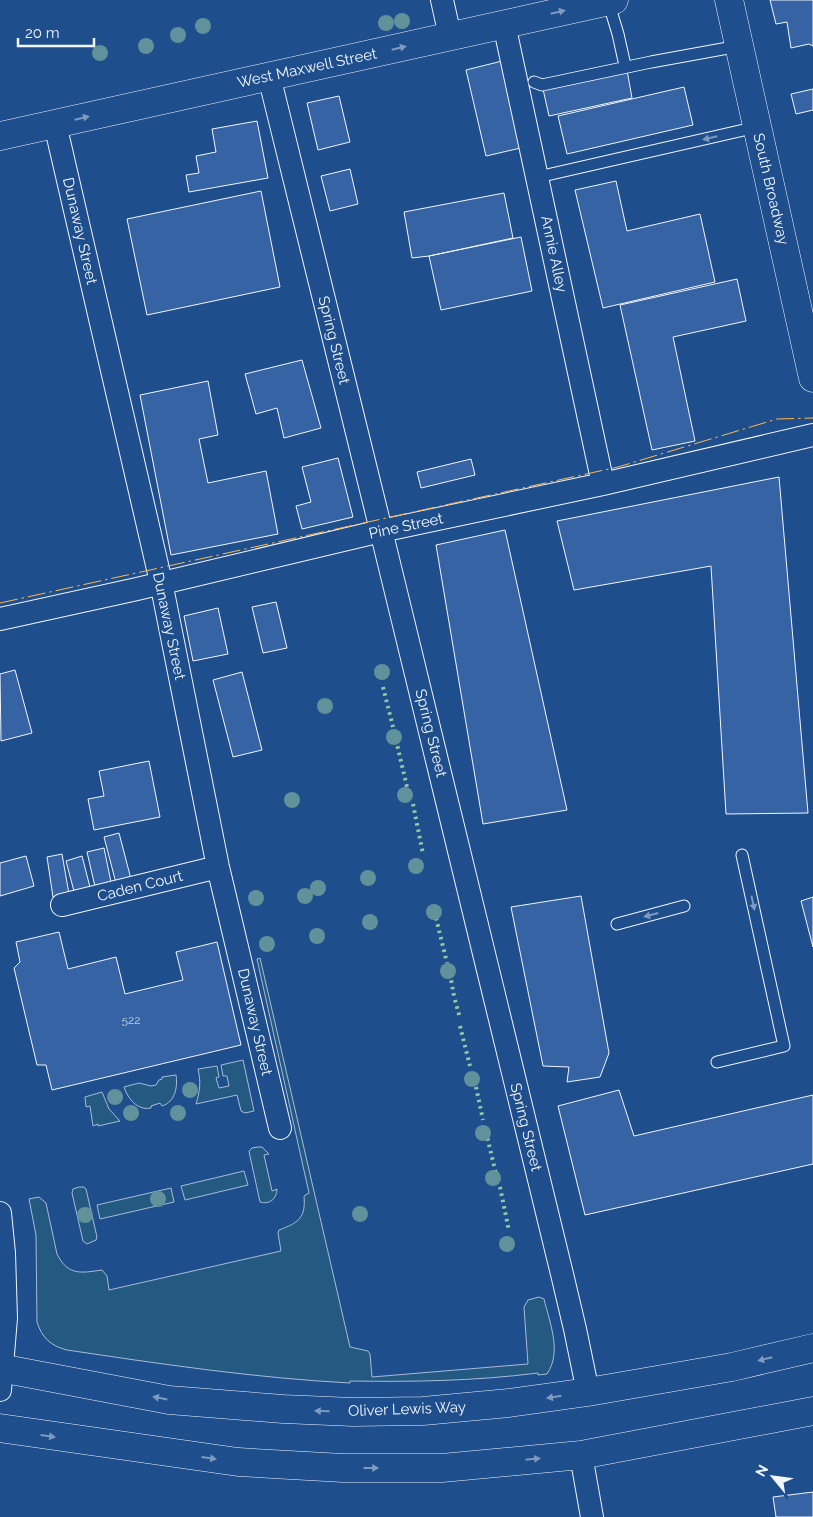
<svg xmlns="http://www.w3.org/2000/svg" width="813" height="1517" viewBox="0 0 813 1517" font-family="Raleway,sans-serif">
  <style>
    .green { fill: #245a82; stroke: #a8bbd7 }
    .building { fill: #3563a3; stroke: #f2f6ff }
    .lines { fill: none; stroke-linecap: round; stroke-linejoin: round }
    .lane-casing { stroke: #f2f6ff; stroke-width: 13 }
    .street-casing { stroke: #f2f6ff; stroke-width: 24 }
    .primary-casing { stroke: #f2f6ff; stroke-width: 29 }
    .lane { stroke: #1f4e8c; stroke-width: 11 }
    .street { stroke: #1f4e8c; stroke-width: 22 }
    .primary { stroke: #1f4e8c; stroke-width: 28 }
    .hedge { stroke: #97c8a6; stroke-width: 4; stroke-dasharray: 2.5 4; stroke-linecap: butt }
    .power { stroke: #ffb74d; stroke-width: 1; stroke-dasharray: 18 4 2.5 4; stroke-linecap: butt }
    .tree { fill: #61919a }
    .oneway { fill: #7e9ac0 }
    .labels { text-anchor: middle; stroke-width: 4; stroke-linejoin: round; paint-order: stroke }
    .number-label { font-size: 12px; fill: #c3d1e8 }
    .street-label { font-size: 15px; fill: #f2f6ff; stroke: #1f4e8c }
  </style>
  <rect width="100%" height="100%" fill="#1f4e8c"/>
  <path class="green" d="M260,958l90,389 18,4 2,3 2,23 156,-13 -4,-57 4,-7 11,-3 5,2c6,25 18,53 3,75l-9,1v-2c-63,8 -125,9 -188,8v2c-95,-5 -189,-19 -283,-33 -16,-4 -25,-12 -30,-28l-1,-87 -7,-36 10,-2 7,6 11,51c11,22 24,19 45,16l5,6 2,14 172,-39 -3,-18 1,-3c19,-7 27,-12 25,-34l5,-3 -52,-234z
    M243,1060l11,51 -9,2 -4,-2 -4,-16 -41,9c4,-13 5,-22 2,-35l19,-3 2,11 -3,1 3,10 10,-2 -2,-10h-4l-2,-11z
    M176,1075c2,12 -1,27 -14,31l-2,-3 -9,3v2c-13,3 -23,-9 -27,-21l15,-4 12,3 5,-1 3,-5 3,-1v-2z
    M102,1092l7,17 11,12 -22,5v-2l-5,2 -3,-20 -4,1 -1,-10z
    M258,1147h4l7,7 -5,1 8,36 5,-2c0,10 -8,16 -17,13l-10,-46 -1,-5 3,-3z
    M244,1171l4,14 -63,15 -4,-14z
    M79,1187h5l2,2 11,48 -1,3 -9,4 -4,-3 -11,-48 1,-4z
    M171,1188l3,14 -74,17 -3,-14z"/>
  <path class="building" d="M770,0h43v46l-4,-2 -18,4 -4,-26 -11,2z
    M506,60l19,87 -39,9 -20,-86z
    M627,70l5,28 -83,18 -6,-27z
    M684,87l9,38 -126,29 -9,-38z
    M813,89v21l-17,4 -5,-20z
    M339,96l11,46 -32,8 -11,-47z
    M257,121l11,57 -79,14 -3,-17 13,-2 -3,-17 20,-4 -4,-23z
    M350,169l8,35 -28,7 -9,-35z
    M616,181l11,50 73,-17 15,68 -112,26 -28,-118z
    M261,191l19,96 -133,28 -20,-96z
    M504,193l9,45 -84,18 -17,2 -8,-46z
    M521,237l11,54 -91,19 -12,-54z
    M737,279l9,42 -73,16 22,104 -43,9 -32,-145z
    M302,360l19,68 -37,10 -7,-30 -21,6 -11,-40z
    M208,381l10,54 -19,4 9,44 58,-12 12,63 -107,21 -31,-160z
    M338,458l15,59 -51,12 -6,-23 15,-4 -9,-35z
    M471,459l4,16 -54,13 -4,-16z
    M779,477l29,336 -82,1 -15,-248 -137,24 -17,-69z
    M505,530l62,280 -84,14 -47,-279z
    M276,602l11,46 -24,5 -11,-46z
    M218,608l10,46 -35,7 -9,-45z
    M15,670l17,63 -31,8 -1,-67z
    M242,672l20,78 -29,7 -20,-77z
    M149,761l11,56 -66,13 -6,-31 16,-3 -5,-25z
    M119,833l13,50 -15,4 -13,-50z
    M104,848l8,39 -16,4 -9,-39z
    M62,854l7,40 -16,3 -6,-40z
    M26,856l8,30 -34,10v-33z
    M82,856l10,39 -16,4 -10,-38z
    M581,896l28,157 -9,24 -33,5 2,-15 -26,-1 -32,-159z
    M813,897v50l-12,-46z
    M59,932l9,37 48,-12 9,37 58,-14 -7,-28 41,-10 24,103 -189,45 -6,-25h-9l-23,-97 6,-6 -4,-20z
    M619,1090l15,46 179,-41v69l-228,51 -27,-109z
    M813,1492v25h-37l-3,-20z"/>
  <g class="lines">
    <g class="lane-casing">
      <path id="lane" d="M608,1l10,33 6,27
        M534,82l8,3 109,-23 88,-16
        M538,177l219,-50
        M617,924l67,-18
        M717,1062l67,-16 -42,-191"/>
    </g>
    <g class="street-casing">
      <path id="street" d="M442,0l8,36
        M504,24l99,460
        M269,76l108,438 185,760 13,55 13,63
        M55,124l106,458 57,285 62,261
        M0,619l137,-30 244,-58 222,-47 210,-49
        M62,905l156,-38
        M0,1213l4,40 2,65 -6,72
        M581,1455l11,62"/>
    </g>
    <g class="primary-casing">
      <path id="primary" d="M729,0l84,378
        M0,136l614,-136
        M0,1368l169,32 114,9 70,3 70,-1 86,-8 79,-11 144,-25 81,-19
        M0,1428l238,34 105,6h99l139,-13 232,-44"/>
    </g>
    <use href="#lane" class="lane"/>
    <use href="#street" class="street"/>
    <use href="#primary" class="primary"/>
    <path class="hedge" d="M383,687l10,40
      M396,740l11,47
      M413,804l10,50
      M436,918l11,45
      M450,974l4,22
      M455,1000l5,18
      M460,1026l10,40
      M476,1087l7,33
      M486,1132l10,42
      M500,1187l9,44"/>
    <path class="power" d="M0,603l618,-136 159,-48 36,-1"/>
  </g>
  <g class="tree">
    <circle cx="402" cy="21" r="8"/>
    <circle cx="386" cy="23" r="8"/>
    <circle cx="203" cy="26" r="8"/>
    <circle cx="178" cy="35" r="8"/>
    <circle cx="146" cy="46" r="8"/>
    <circle cx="100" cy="53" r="8"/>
    <circle cx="382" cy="672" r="8"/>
    <circle cx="325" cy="706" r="8"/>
    <circle cx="394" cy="737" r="8"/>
    <circle cx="405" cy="795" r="8"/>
    <circle cx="292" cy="800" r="8"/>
    <circle cx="416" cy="866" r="8"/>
    <circle cx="368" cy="878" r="8"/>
    <circle cx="318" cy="888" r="8"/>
    <circle cx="305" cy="896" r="8"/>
    <circle cx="256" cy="898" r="8"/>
    <circle cx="434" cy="912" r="8"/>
    <circle cx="370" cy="922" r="8"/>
    <circle cx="317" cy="936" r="8"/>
    <circle cx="267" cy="944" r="8"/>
    <circle cx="448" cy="971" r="8"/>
    <circle cx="472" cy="1079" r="8"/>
    <circle cx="190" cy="1090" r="8"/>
    <circle cx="115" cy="1097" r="8"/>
    <circle cx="131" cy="1113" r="8"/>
    <circle cx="178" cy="1113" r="8"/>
    <circle cx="483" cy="1133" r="8"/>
    <circle cx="493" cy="1178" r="8"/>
    <circle cx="158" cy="1199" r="8"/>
    <circle cx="360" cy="1214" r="8"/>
    <circle cx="85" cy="1215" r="8"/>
    <circle cx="507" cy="1244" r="8"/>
  </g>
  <defs><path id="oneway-solid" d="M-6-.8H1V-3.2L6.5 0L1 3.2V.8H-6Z" transform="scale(1.25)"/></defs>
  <g class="oneway">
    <use href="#oneway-solid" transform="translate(558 12) rotate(-13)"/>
    <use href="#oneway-solid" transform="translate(399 48) rotate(-13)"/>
    <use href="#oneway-solid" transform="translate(82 118) rotate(-13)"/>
    <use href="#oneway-solid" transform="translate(710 138) rotate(167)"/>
    <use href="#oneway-solid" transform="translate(753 903) rotate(78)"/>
    <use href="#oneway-solid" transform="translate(651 915) rotate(165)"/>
    <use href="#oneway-solid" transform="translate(765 1359) rotate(166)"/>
    <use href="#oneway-solid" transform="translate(554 1397) rotate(171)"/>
    <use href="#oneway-solid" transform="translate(160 1398) rotate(-169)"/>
    <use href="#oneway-solid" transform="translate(322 1411) rotate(-178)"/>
    <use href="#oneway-solid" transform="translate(48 1436) rotate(8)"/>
    <use href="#oneway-solid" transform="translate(209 1458) rotate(8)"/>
    <use href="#oneway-solid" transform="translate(533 1459) rotate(-6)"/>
    <use href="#oneway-solid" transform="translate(371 1468)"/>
  </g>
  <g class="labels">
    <g class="number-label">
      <text x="131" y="1024">522</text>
    </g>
    <g class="street-label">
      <text transform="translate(307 68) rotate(-12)" y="5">West Maxwell Street</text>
      <text transform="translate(771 189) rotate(77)" y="5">South Broadway</text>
      <text transform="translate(80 231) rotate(77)" y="5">Dunaway Street</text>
      <text transform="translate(554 254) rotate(78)" y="5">Annie Alley</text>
      <text transform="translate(334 340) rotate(76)" y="5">Spring Street</text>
      <text transform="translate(406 526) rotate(-12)" y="5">Pine Street</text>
      <text transform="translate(169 626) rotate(78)" y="5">Dunaway Street</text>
      <text transform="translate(431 733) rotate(76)" y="5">Spring Street</text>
      <text transform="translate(140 886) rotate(-14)" y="5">Caden Court</text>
      <text transform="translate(255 1022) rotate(77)" y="5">Dunaway Street</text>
      <text transform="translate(526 1127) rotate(76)" y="5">Spring Street</text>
      <text transform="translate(407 1409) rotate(-2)" y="5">Oliver Lewis Way</text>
    </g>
  </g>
  <g transform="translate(773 1477) rotate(299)" stroke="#1f4e8c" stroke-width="4" paint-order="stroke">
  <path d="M0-4L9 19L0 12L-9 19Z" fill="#f2f6ff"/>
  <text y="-8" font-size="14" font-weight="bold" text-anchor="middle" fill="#f2f6ff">N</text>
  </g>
  <path d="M18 38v8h76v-8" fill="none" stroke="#f2f6ff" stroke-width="2.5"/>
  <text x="25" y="38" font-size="15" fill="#f2f6ff" stroke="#1f4e8c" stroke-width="4" paint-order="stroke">20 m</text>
</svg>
